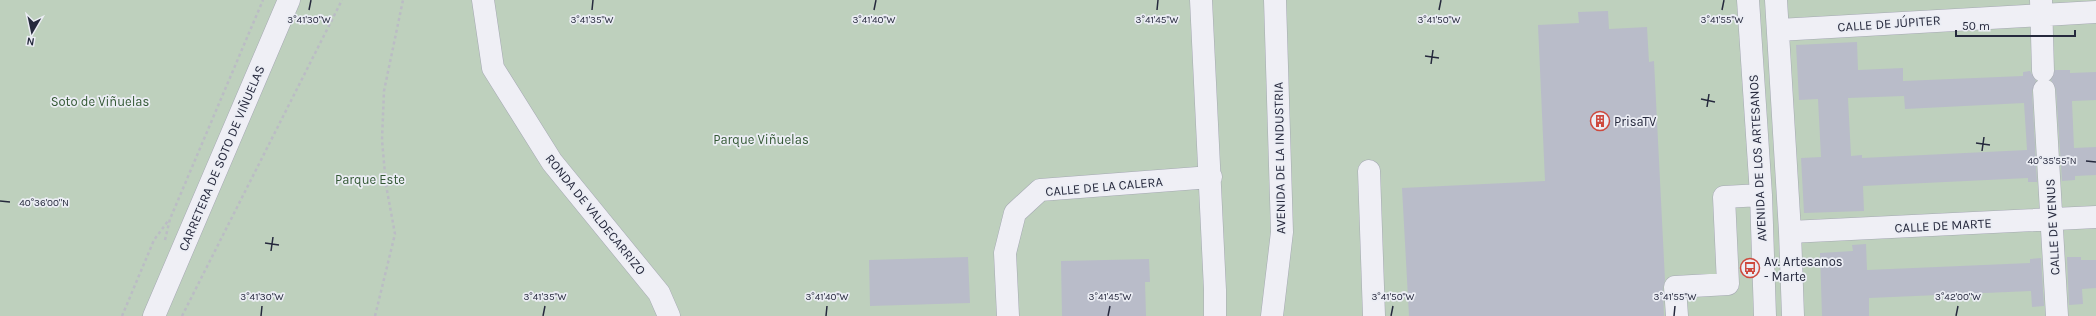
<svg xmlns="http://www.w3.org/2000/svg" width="2096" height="316" viewBox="0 0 2096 316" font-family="Karla,sans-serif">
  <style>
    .green { fill: #bed0bd }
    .building { fill: #b9bcc9; fill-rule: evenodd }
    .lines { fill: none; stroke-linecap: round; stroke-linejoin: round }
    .minor-casing { stroke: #a5a8b3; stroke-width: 23 }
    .path { stroke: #bbbcc5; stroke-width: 2.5; stroke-dasharray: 3 3; stroke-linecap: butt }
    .minor { stroke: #efeff5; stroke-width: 22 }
    .ticks { fill: none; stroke: #26293d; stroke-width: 1.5 }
    .labels { text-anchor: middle; stroke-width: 3.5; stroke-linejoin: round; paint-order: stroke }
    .street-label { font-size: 13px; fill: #26293d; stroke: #ebedf4 }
    .park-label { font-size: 13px; fill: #335834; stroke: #ebedf4 }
    .poi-label { font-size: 13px; fill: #26293d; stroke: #ebedf4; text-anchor: start }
    .ticks-label { font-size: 10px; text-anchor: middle; fill: #26293d; stroke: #ebedf4; stroke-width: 3.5; stroke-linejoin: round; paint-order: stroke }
  </style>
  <rect width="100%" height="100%" fill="#dcdee6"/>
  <path class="green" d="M0,0h2096v316h-2096z"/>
  <path class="building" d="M1608,11l1,18 38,-2 2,35 5,-1 11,219 -2,8 1,28h-255l-7,-128 143,-7 -7,-156 41,-2 -1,-11z
    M1857,42l1,28 45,-2v13l120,-5v-4l7,-1 6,10 -4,10 5,91h-9v-4l-165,8 1,25 -60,2 -3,-55 20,-1 -3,-58 -19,1 -3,-55zM1904,96l1,13 119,-6 3,47 -165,8v-3l-11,1 -3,-58z
    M2055,70h15v3l26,-1v28l-24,1 2,47 22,-1v28l-21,1v4l-13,1 -6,-92 -5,-9z
    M1866,244l1,26 163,-7v-4l11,-1 3,48 -12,1 -1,-16 -162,7v18h-47l-2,-63 33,-2 -1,-6z
    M968,257l2,46 -100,3 -1,-46z
    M2067,257h14v3h15v28l-14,1 1,15 -14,1z
    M1149,259l1,23h-5l1,34h-84l-1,-55z"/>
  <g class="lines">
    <g class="minor-casing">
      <path id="minor" d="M483,0l10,68 59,94 107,131 10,23
        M1201,0l14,290v26
        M1748,0l13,195 4,121
        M1776,0l14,232 3,84
        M2041,0l2,71
        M1778,30l318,-18
        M2044,90l13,226
        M1369,171l5,145
        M1790,232l306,-15
        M154,316l135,-316
        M1008,316l-3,-63 10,-40 25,-23 171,-13
        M1272,316l10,-84 -7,-232
        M1677,316l-2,-29 53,-3 -4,-87 37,-2"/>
    </g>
    <path class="path" d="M165,240l5,-21 93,-219
      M122,316l32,-76 14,-19
      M182,316l160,-316
      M375,316l20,-82 -9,-49 -4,-45 2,-49 19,-91"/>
    <use href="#minor" class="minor"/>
  </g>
  <path class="ticks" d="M309,10l2,-10M592,10l1,-10M874,10l2,-10M1157,10l1,-10M1439,10l2,-10M1722,10l2,-10M1425,56l14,2M1431,64l2,-14M1701,99l14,3M1707,107l2,-13M1976,143l14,2M1982,151l2,-14M2086,161l10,1M0,201l10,1M265,243l14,2M271,251l2,-14M261,316l1,-10M543,316l2,-10M826,316l1,-10M1108,316l2,-10M1391,316l2,-10M1674,316l1,-10M1956,316l2,-10"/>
  <defs>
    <g id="building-ring" transform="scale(1)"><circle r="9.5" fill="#ebedf4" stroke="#ce493e" stroke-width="1.5"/><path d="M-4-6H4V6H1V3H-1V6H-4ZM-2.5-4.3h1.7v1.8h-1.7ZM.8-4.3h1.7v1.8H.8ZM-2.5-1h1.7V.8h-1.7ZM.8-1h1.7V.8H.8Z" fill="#ce493e"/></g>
    <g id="bus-ring" transform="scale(1)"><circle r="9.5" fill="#ebedf4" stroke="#ce493e" stroke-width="1.5"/><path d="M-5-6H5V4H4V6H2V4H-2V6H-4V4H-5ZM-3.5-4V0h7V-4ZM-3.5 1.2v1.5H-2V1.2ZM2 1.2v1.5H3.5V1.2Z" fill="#ce493e"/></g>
  </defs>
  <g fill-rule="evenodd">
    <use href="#building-ring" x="1600" y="121"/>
    <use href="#bus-ring" x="1750" y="268"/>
  </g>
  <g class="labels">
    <g class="street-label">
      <text transform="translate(1889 23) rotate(-4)" y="5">CALLE DE JÚPITER</text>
      <text transform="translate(221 158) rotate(-67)" y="5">CARRETERA DE SOTO DE VIÑUELAS</text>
      <text transform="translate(1279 158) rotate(-91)" y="5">AVENIDA DE LA INDUSTRIA</text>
      <text transform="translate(1757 158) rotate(-93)" y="5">AVENIDA DE LOS ARTESANOS</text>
      <text transform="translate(1104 186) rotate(-5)" y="5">CALLE DE LA CALERA</text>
      <text transform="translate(596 214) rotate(51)" y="5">RONDA DE VALDECARRIZO</text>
      <text transform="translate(1943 225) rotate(-3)" y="5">CALLE DE MARTE</text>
      <text transform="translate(2052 227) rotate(-93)" y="5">CALLE DE VENUS</text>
    </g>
    <g class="park-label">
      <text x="100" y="106">Soto de Viñuelas</text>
      <text x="761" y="144">Parque Viñuelas</text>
      <text x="370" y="184">Parque Este</text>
    </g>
    <g class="poi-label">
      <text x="1614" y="126">PrisaTV</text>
      <text x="1764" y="266">Av. Artesanos<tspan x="1764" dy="15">- Marte</tspan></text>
    </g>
  </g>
  <g class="ticks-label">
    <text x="309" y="23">3°41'30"W</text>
    <text x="592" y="23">3°41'35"W</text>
    <text x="874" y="23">3°41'40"W</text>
    <text x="1157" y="23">3°41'45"W</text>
    <text x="1439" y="23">3°41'50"W</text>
    <text x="1722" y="23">3°41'55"W</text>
    <text x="2052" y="164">40°35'55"N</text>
    <text x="44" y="206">40°36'00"N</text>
    <text x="262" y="300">3°41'30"W</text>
    <text x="545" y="300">3°41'35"W</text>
    <text x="827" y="300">3°41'40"W</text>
    <text x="1110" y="300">3°41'45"W</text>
    <text x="1393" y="300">3°41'50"W</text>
    <text x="1675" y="300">3°41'55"W</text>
    <text x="1958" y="300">3°42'00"W</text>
  </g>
  <g transform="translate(32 32) rotate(189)" stroke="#ebedf4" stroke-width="3" paint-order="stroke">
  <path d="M0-3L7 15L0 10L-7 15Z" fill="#26293d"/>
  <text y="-6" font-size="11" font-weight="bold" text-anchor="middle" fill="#26293d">N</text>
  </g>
  <path d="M1956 30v6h119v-6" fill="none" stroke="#26293d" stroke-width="2"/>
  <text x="1962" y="30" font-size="12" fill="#26293d" stroke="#ebedf4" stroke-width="3" paint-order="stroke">50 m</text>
</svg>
